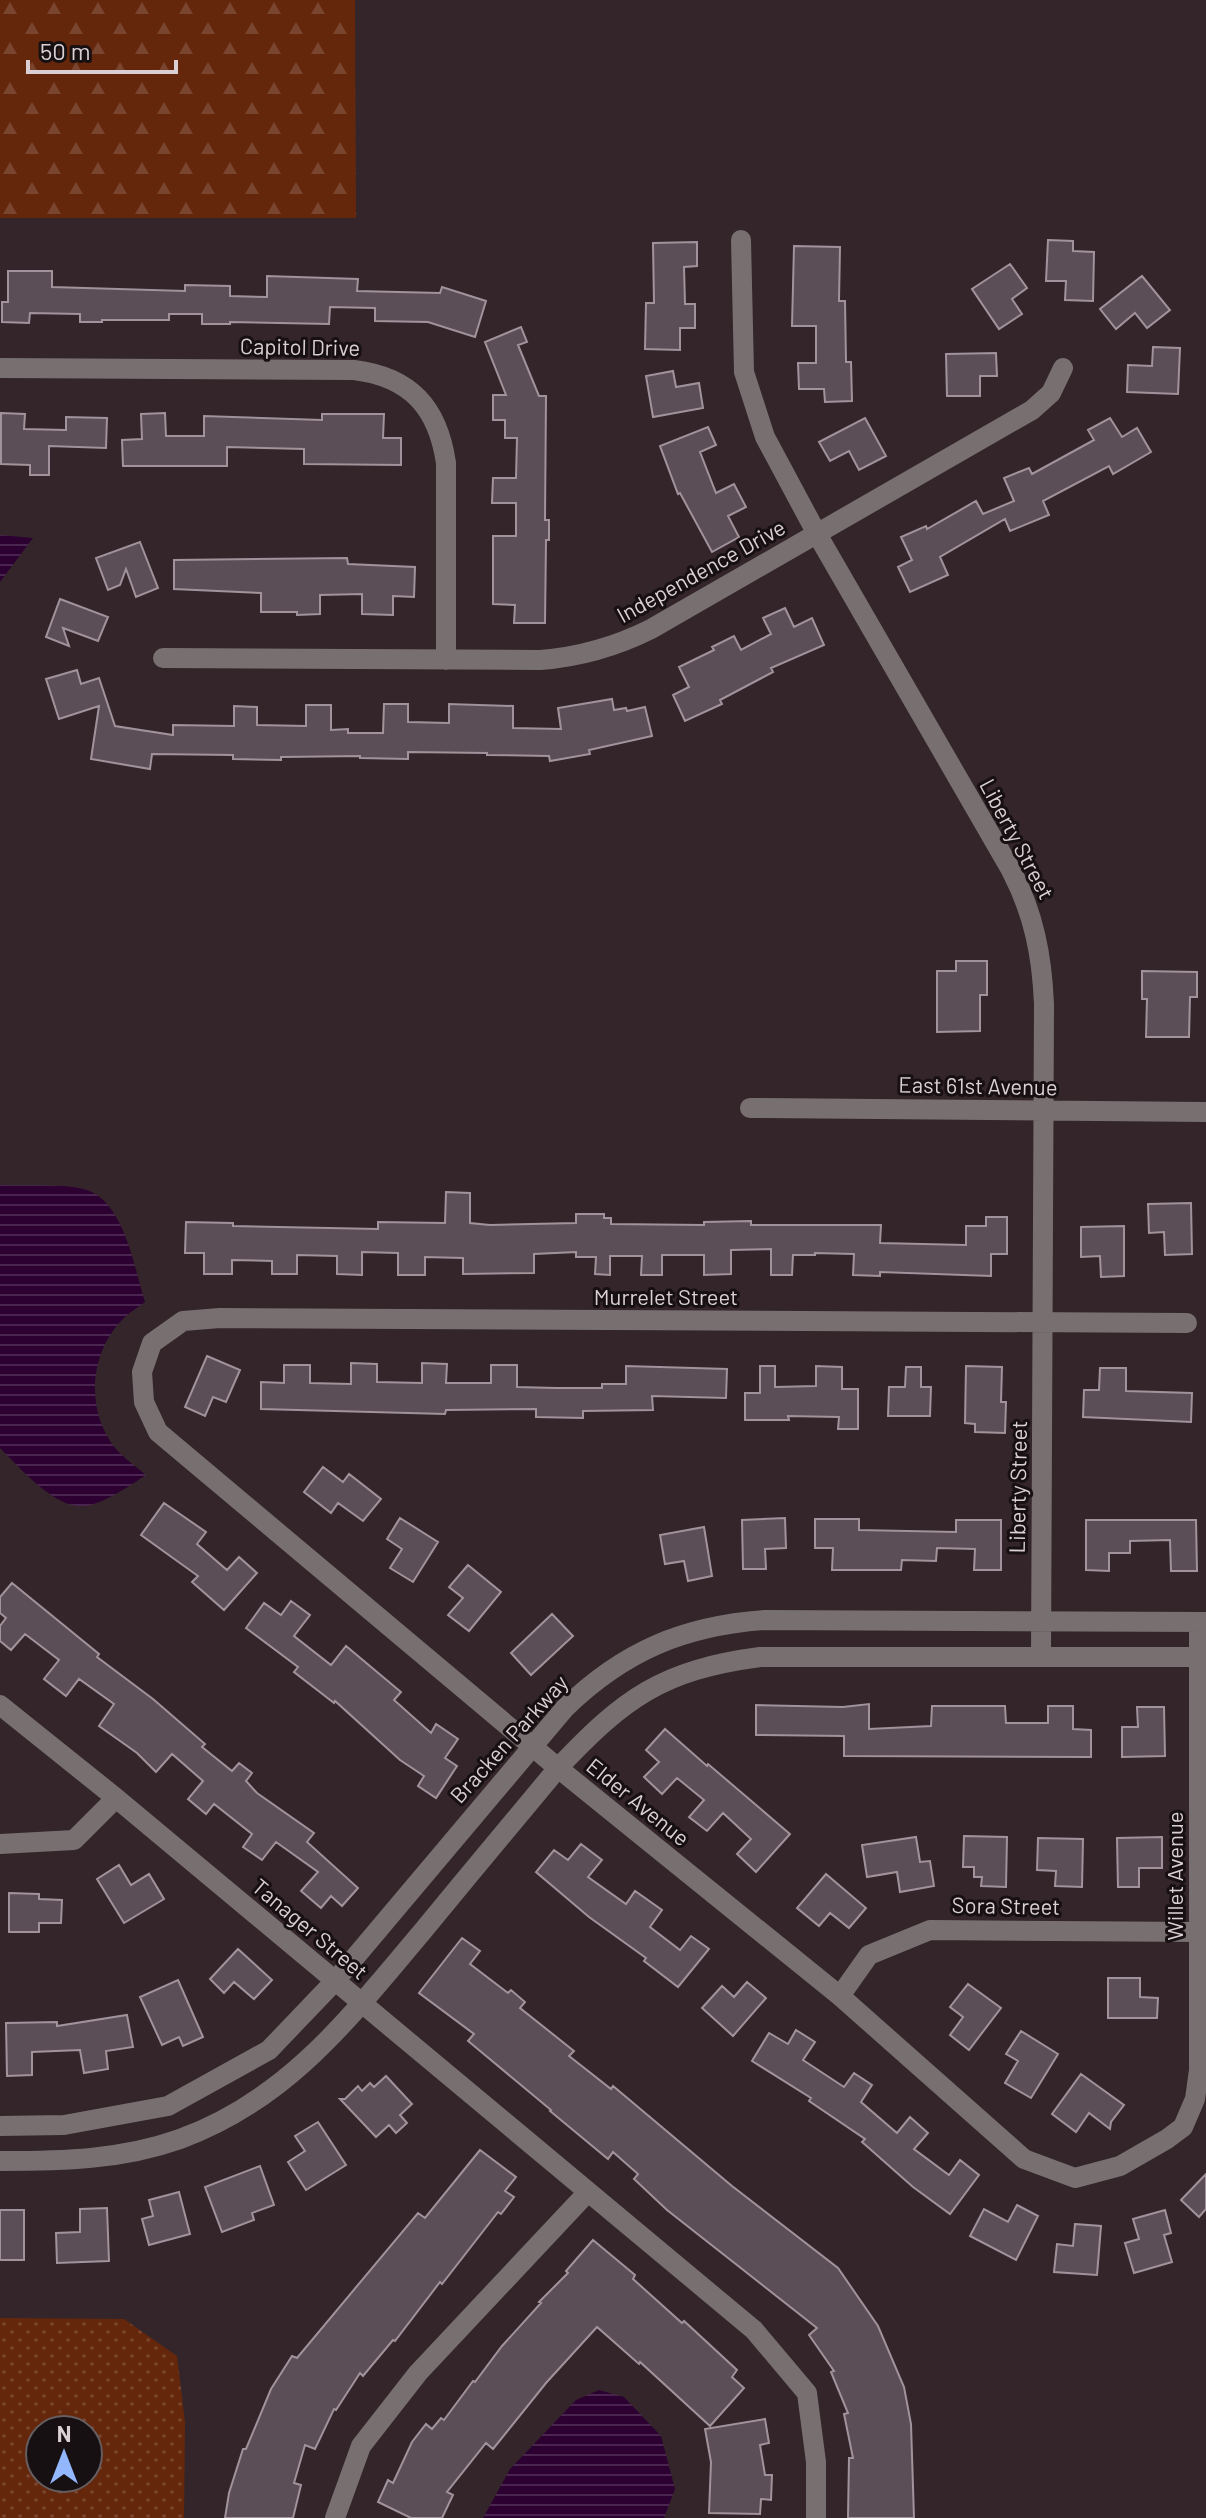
<svg xmlns="http://www.w3.org/2000/svg" width="1206" height="2518" viewBox="0 0 1206 2518" font-family="Barlow,sans-serif">
  <style>
    .green { fill: url(#green-dots); fill-rule: evenodd }
    .forest { fill: url(#forest-firs) }
    .water { fill: url(#water-rules) }
    .building { fill: #5b4e56; stroke: #a2929b; stroke-width: 2 }
    .lines { fill: none; stroke-linecap: round; stroke-linejoin: round }
    .minor { stroke: #787070; stroke-width: 20 }
    .labels { text-anchor: middle; stroke-width: 6; stroke-linejoin: round; paint-order: stroke }
    .street-label { font-size: 22px; fill: #dad0d3; stroke: #171012 }
  </style>
  <defs>
    <pattern id="green-dots" width="8" height="8" patternUnits="userSpaceOnUse" patternTransform="scale(2)"><rect width="8" height="8" fill="#64270b"/><path d="M2 2h.1M6 6h.1" fill="none" stroke="#7a452e" stroke-width="1.8" stroke-linecap="round"/></pattern>
    <pattern id="forest-firs" width="22" height="20" patternUnits="userSpaceOnUse" patternTransform="scale(2)"><rect width="22" height="20" fill="#64270b"/><path d="M5 1l3.5 6h-7zM16 11l3.5 6h-7z" fill="#7a452e"/></pattern>
    <pattern id="water-rules" width="6" height="5" patternUnits="userSpaceOnUse" patternTransform="scale(2)"><rect width="6" height="5" fill="#2c0132"/><path d="M0 2.5h6" fill="none" stroke="#4a254f"/></pattern>
  </defs>
  <rect width="100%" height="100%" fill="#332529"/>
  <path class="green" d="M0,2318l124,1 53,37 8,66 -1,96h-184zM40,2430h48v48h-48z"/>
  <path class="forest" d="M0,0h355l1,218h-356z"/>
  <path class="water" d="M0,535l33,3 -33,44z
    M0,1185c22,1 68,-2 87,5 38,13 47,78 58,112 -6,5 -14,9 -20,15 -33,31 -40,85 -15,124 8,13 24,24 36,34 -15,10 -43,29 -61,31 -29,4 -66,-39 -85,-58z
    M599,2390l25,7 37,39 14,53 -11,29h-181l27,-49 66,-69z"/>
  <path class="building" d="M1048,240l25,1v10l21,1 -1,49 -28,-1 1,-19h-20z
    M697,242v24l-13,1 1,37h10v24h-15v22l-35,-1 1,-46h8l-1,-60z
    M794,246l46,1 -1,54h6l1,61h5l1,39 -27,1 -1,-13h-25l-1,-26h18v-37h-24z
    M1010,264l17,24 -15,11 10,15 -23,15 -27,-40z
    M8,271h44v16l133,4v-6l45,1v10l37,1v-21l91,3 -1,12 83,2 2,-6 44,14 -11,36 -47,-15 -53,-1v-13l-45,-1 -1,17 -99,-2v2h-28v-10h-33v6h-67v2h-22v-8l-50,-1 -1,10 -27,-1v-20h6z
    M1142,276l28,34 -23,18 -12,-15 -19,16 -16,-20z
    M521,327l6,15 -9,3 21,51h7l-1,124h4v20h-3l-1,83h-31l1,-18 -22,-1v-68h23v-33h-24l1,-25h23l1,-40h-12v-18h-12v-25h13l-21,-53z
    M1153,347l27,1 -2,46 -51,-2 1,-27 24,1z
    M996,353l1,23h-17v20h-33l-1,-42z
    M673,371l3,16 23,-4 4,25 -50,9 -7,-41z
    M1,413l24,1 -1,15 42,1v-13l41,1 -1,30 -57,-2v29h-19v-10l-29,-1z
    M165,413l1,23h38v-20l118,4v-6h62l-1,24h18v27l-97,-1v-15l-77,-2v19h-104l-1,-26 20,-1 -1,-25z
    M865,418l21,38 -27,14 -10,-19 -19,10 -11,-19z
    M1110,418l12,19 15,-9 14,24 -38,22 -4,-8 -66,35 6,14 -39,16 -5,-12 -65,38 8,18 -38,17 -12,-25 14,-7 -11,-23 25,-11 1,3 49,-28 7,13 31,-13 -10,-23 25,-10 3,6 62,-34 -6,-10z
    M708,427l8,18 -16,7 16,41 18,-9 12,23 -18,9 11,21 -27,15 -32,-59 -2,1 -18,-48z
    M140,542l18,46 -22,9 -10,-28 -6,16 -12,5 -12,-32z
    M347,558l1,6 67,3 -1,30 -21,-1v19l-31,-1v-20l-42,1v19l-23,1v-3h-36v-19l-87,-4v-29z
    M60,599l48,18 -10,24 -35,-13 6,18 -23,-9z
    M785,608l9,19 18,-9 12,27 -53,23 2,4 -53,28 2,4 -37,17 -12,-26 16,-8 -10,-20 35,-17 -2,-3 22,-11 7,14 30,-16 -8,-16z
    M77,670l4,14 18,-6 16,48 58,9v-10l61,1v-20l23,1v18l49,1v-21h25v25l17,-1v4h35l1,-29h24v18l41,1v-19l64,2v22l48,1 -3,-21 54,-9 2,11 12,-2 1,3 18,-4 7,29 -63,14 1,4 -40,7 -1,-5 -62,-1v-2l-79,-1v7l-48,-1v-2l-79,1v3l-48,-1v-4l-81,-1 -2,15 -59,-10 8,-53 -40,13 -13,-40z
    M956,961h31v34h-7v36l-43,1v-61h19z
    M1142,971l55,1v25h-7l-1,40h-43l1,-38h-5z
    M446,1192l24,1v30l20,2 86,-2v-9h28v4h7v6l93,1v-3l47,-1v4h130l-1,18 86,2v-19h20v-9h21v37h-16v22l-111,-4v4l-27,-1 1,-21 -39,-1v2h-22l-1,20h-21v-26l-40,1v24l-27,1v-20h-42v20h-21l1,-19h-32v19l-15,-1 1,-17h-20v-5l-42,2v19l-71,1v-16l-38,-1v18h-27v-22l-36,-1v23l-25,-1v-18l-40,-1v19h-25v-13l-40,-1v14h-28v-21h-19l1,-31 47,1v3l145,3v-7l67,1z
    M1191,1203l1,51 -27,1 -1,-23 -15,1 -1,-29z
    M1124,1226v50l-23,1 -1,-21 -19,1v-30z
    M207,1356l33,14 -14,32 -13,-5 -8,19 -20,-9z
    M351,1363l26,1v18l45,1v-20l25,1 -1,19h45v-18h26v22l39,1h46v-4h24v-18l101,3 -1,29 -74,-2 1,14 -70,1v7l-47,-1v-8l-90,1 -1,4 -184,-5v-27l23,1v-18h26v18l41,1z
    M760,1366h15v21l41,-1v-20l26,1v22h16v40h-20l1,-12 -51,-1 1,4h-44v-27h15z
    M966,1366l36,1 -1,35h5l-1,31 -30,-1v-8l-10,-1z
    M906,1367h15v20h10l-1,29h-42l1,-29h16z
    M1100,1368h26v23l66,2 -1,29 -108,-5 1,-27h15z
    M323,1467l20,15 6,-8 32,25 -18,22 -25,-18 -7,10 -27,-21z
    M164,1503l42,29 -9,12 30,26 12,-13 18,16 -33,37 -32,-28 6,-6 -57,-41z
    M400,1518l38,24 -25,40 -23,-14 12,-19 -15,-10z
    M785,1518l1,30 -21,1 1,20h-23l-1,-49z
    M815,1519h44v11l97,2v-12h45v50h-27l1,-21 -38,-1 -1,13 -34,-1 -1,10h-69l1,-22h-18z
    M1086,1520h110l1,51h-26l-1,-31 -40,1v12h-21v18l-23,-1z
    M704,1527l8,49 -24,5 -4,-20 -19,3 -5,-29z
    M468,1565l33,27 -32,39 -21,-16 15,-17 -14,-11z
    M12,1583l87,71 -2,3 56,42 52,45 -3,3 30,24 7,-8 13,10 -6,8 11,12 57,40 -7,9 51,46 -16,18 -11,-10 -10,12 -20,-17 17,-19 -42,-30 -14,18 -19,-13 9,-13 -38,-30 -8,10 -18,-15 15,-18 -31,-27 -16,18 -19,-19 -38,-27 15,-22 -35,-25 -13,17 -22,-17 15,-19 -34,-26 -14,16 -11,-9v-15l6,-8 -6,-5v-16z
    M291,1601l19,14 -16,21 37,29 15,-19 55,46 -7,8 37,33 5,-9 22,15 -13,19 12,8 -21,32 -18,-12 6,-10 -24,-16 -65,-59 -1,2 -40,-31 4,-5 -52,-39 18,-25 17,12z
    M552,1614l21,22 -42,39 -20,-22z
    M869,1704v25l62,-3 1,-20h73l1,17h42v-17h25v23l18,1v27l-247,-1v-20l-88,-1v-30l87,2z
    M1137,1707h27l1,49 -43,1v-30h16z
    M665,1729l42,37 1,-2 82,70 -34,38 -19,-18 14,-15 -28,-26 -16,18 -18,-14 15,-17 -27,-22 -15,16 -18,-17 15,-15 -13,-12z
    M964,1836l43,1 -1,50 -25,-1 1,-9h-8v-10h-11z
    M916,1837l4,25 10,-1 4,25 -34,6 -3,-20 -30,5 -5,-32z
    M1162,1837v31h-23v19h-21l-1,-49z
    M1038,1838l45,1 -1,48 -27,-1 1,-15 -19,-1z
    M581,1844l21,16 -14,17 38,27 9,-13 27,19 -12,17 30,23 11,-14 18,13 -31,38 -34,-26 2,-3 -57,-41 -53,-45 18,-22 14,10z
    M119,1865l12,20 18,-11 15,25 -40,24 -27,-44z
    M826,1874l40,34 -17,20 -19,-15 -11,13 -22,-18z
    M9,1893l30,1v5l23,1 -1,23h-22v9h-30z
    M462,1938l18,13 -10,13 38,29 3,-3 14,12 -5,6 54,43 -5,5 42,33 2,-3 119,100 106,82 40,58 26,61 7,37 3,94h-66l1,-60h4l-9,-44 4,-1 -17,-41 3,-1 -25,-36 8,-7 -150,-118 -33,-31 4,-5 -25,-22 -5,7 -58,-48 1,-1 -83,-69 6,-7 -55,-41z
    M238,1949l34,31 -18,19 -20,-17 -10,11 -14,-14z
    M1108,1978h32v19l18,1 -1,20h-49z
    M178,1980l25,57 -20,9 -4,-9 -17,8 -22,-48z
    M747,1982l19,16 -33,38 -31,-28 20,-22 12,11z
    M968,1984l33,24 -32,42 -19,-15 13,-18 -13,-10z
    M127,2015l6,32 -27,4 2,18 -24,4 -4,-23 -48,2v23l-25,1 -1,-53 51,-1v4z
    M796,2030l19,12 -12,18 41,27 10,-14 18,12 -11,17 36,31 13,-16 18,16 -14,16 35,26 11,-15 19,15 -29,39 -37,-27 -51,-45 3,-3 -56,-38 2,-3 -59,-37 17,-28 19,11z
    M1021,2031l37,23 -27,44 -26,-15 13,-22 -12,-7z
    M1081,2074l43,31 -13,17 -1,7 -21,-16 -13,19 -24,-18z
    M386,2076l26,28 -12,11 7,8 -11,10 -7,-8 -13,12 -36,-38h5l13,-13 4,5 8,-8 4,4z
    M318,2122l28,43 -40,25 -18,-28 17,-11 -10,-15z
    M480,2150l36,27 -11,14 9,6 -13,17 -3,-2 -56,72 -2,-2 -45,59 -2,-1 -30,36 -3,-3 -24,37 -2,-1 -19,40 -10,-4 -11,38 7,2 -8,33h-68l4,-25 14,-44h3l25,-60 21,-33 5,2 121,-145 7,5z
    M260,2166l14,39 -22,8 2,7 -32,12 -17,-45z
    M1206,2174v35l-7,8 -18,-17z
    M179,2192l11,42 -41,11 -7,-26 11,-3 -4,-16z
    M1017,2205l21,11 -22,44 -46,-24 14,-27 24,13z
    M107,2208l2,53 -52,2 -1,-30 24,-1v-23z
    M0,2210h24v50h-24z
    M1165,2210l6,23 -7,2 8,27 -38,11 -9,-30 14,-4 -6,-20z
    M1075,2224l26,2 -4,49 -43,-3 3,-28 16,2z
    M593,2240l42,35 -2,4 49,44 2,-2 53,49 -5,7 12,11 -34,38 -70,-64 -1,2 -42,-37 -51,56 -53,66 -7,-6 -39,49 6,3 -11,23h-31l-33,-16 10,-22 5,3 19,-41 14,-18 6,5 9,-11 3,2 29,-39 2,1 27,-36 39,-43 -2,-1 29,-29 -2,-2z
    M765,2419l4,24 -9,2 5,30h7l-1,25 -10,-1 -1,15 -51,-1 2,-51 -6,-33z"/>
  <g class="lines">
    <path class="minor" d="M741,240l3,132 21,65 52,97 194,336c23,44 31,86 33,134l-3,653
      M0,368l354,2c57,7 84,38 92,93v197
      M163,658l377,2c40,-3 75,-13 111,-31l381,-219 19,-17 12,-25
      M750,1108l456,4
      M1187,1323l-967,-5 -37,3 -31,22 -10,29 2,30 14,30 400,336 282,228 184,163 51,19 45,-12 47,-27 16,-12 12,-28 4,-29v-448
      M0,1705l116,93 638,532 53,63 9,69v56
      M0,1844l74,-4 42,-42
      M840,1996l29,-41 61,-25 269,2
      M0,2126l64,-1 104,-19 101,-56 66,-69 230,-273c59,-57 118,-82 200,-88l441,2
      M0,2161c62,0 121,-1 180,-22 109,-40 170,-122 242,-207 45,-55 91,-110 136,-164 66,-70 104,-98 202,-111h446
      M335,2518l26,-72 57,-73 169,-180"/>
  </g>
  <g class="labels">
    <g class="street-label">
      <text transform="translate(300 347) rotate(1)" y="8">Capitol Drive</text>
      <text transform="translate(701 571) rotate(-29)" y="8">Independence Drive</text>
      <text transform="translate(1017 839) rotate(62)" y="8">Liberty Street</text>
      <text transform="translate(978 1086) rotate(1)" y="8">East 61st Avenue</text>
      <text x="666" y="1305">Murrelet Street</text>
      <text transform="translate(1018 1487) rotate(-89)" y="8">Liberty Street</text>
      <text transform="translate(509 1739) rotate(-48)" y="8">Bracken Parkway</text>
      <text transform="translate(638 1802) rotate(39)" y="8">Elder Avenue</text>
      <text transform="translate(1175 1876) rotate(-90)" y="8">Willet Avenue</text>
      <text transform="translate(1006 1906) rotate(1)" y="8">Sora Street</text>
      <text transform="translate(310 1929) rotate(40)" y="8">Tanager Street</text>
    </g>
  </g>
  <g transform="translate(64 2454)"><circle r="38" fill="#171012" stroke="#655d5f" stroke-width="2"/>
  <path d="M0-6L14 30L0 20L-14 30Z" fill="#92b7fd"/>
  <text y="-12" font-size="22" font-weight="bold" text-anchor="middle" fill="#dad0d3">N</text>
  </g>
  <path d="M28 60v12h148v-12" fill="none" stroke="#dad0d3" stroke-width="4"/>
  <text x="40" y="60" font-size="24" fill="#dad0d3" stroke="#171012" stroke-width="6" paint-order="stroke">50 m</text>
</svg>
